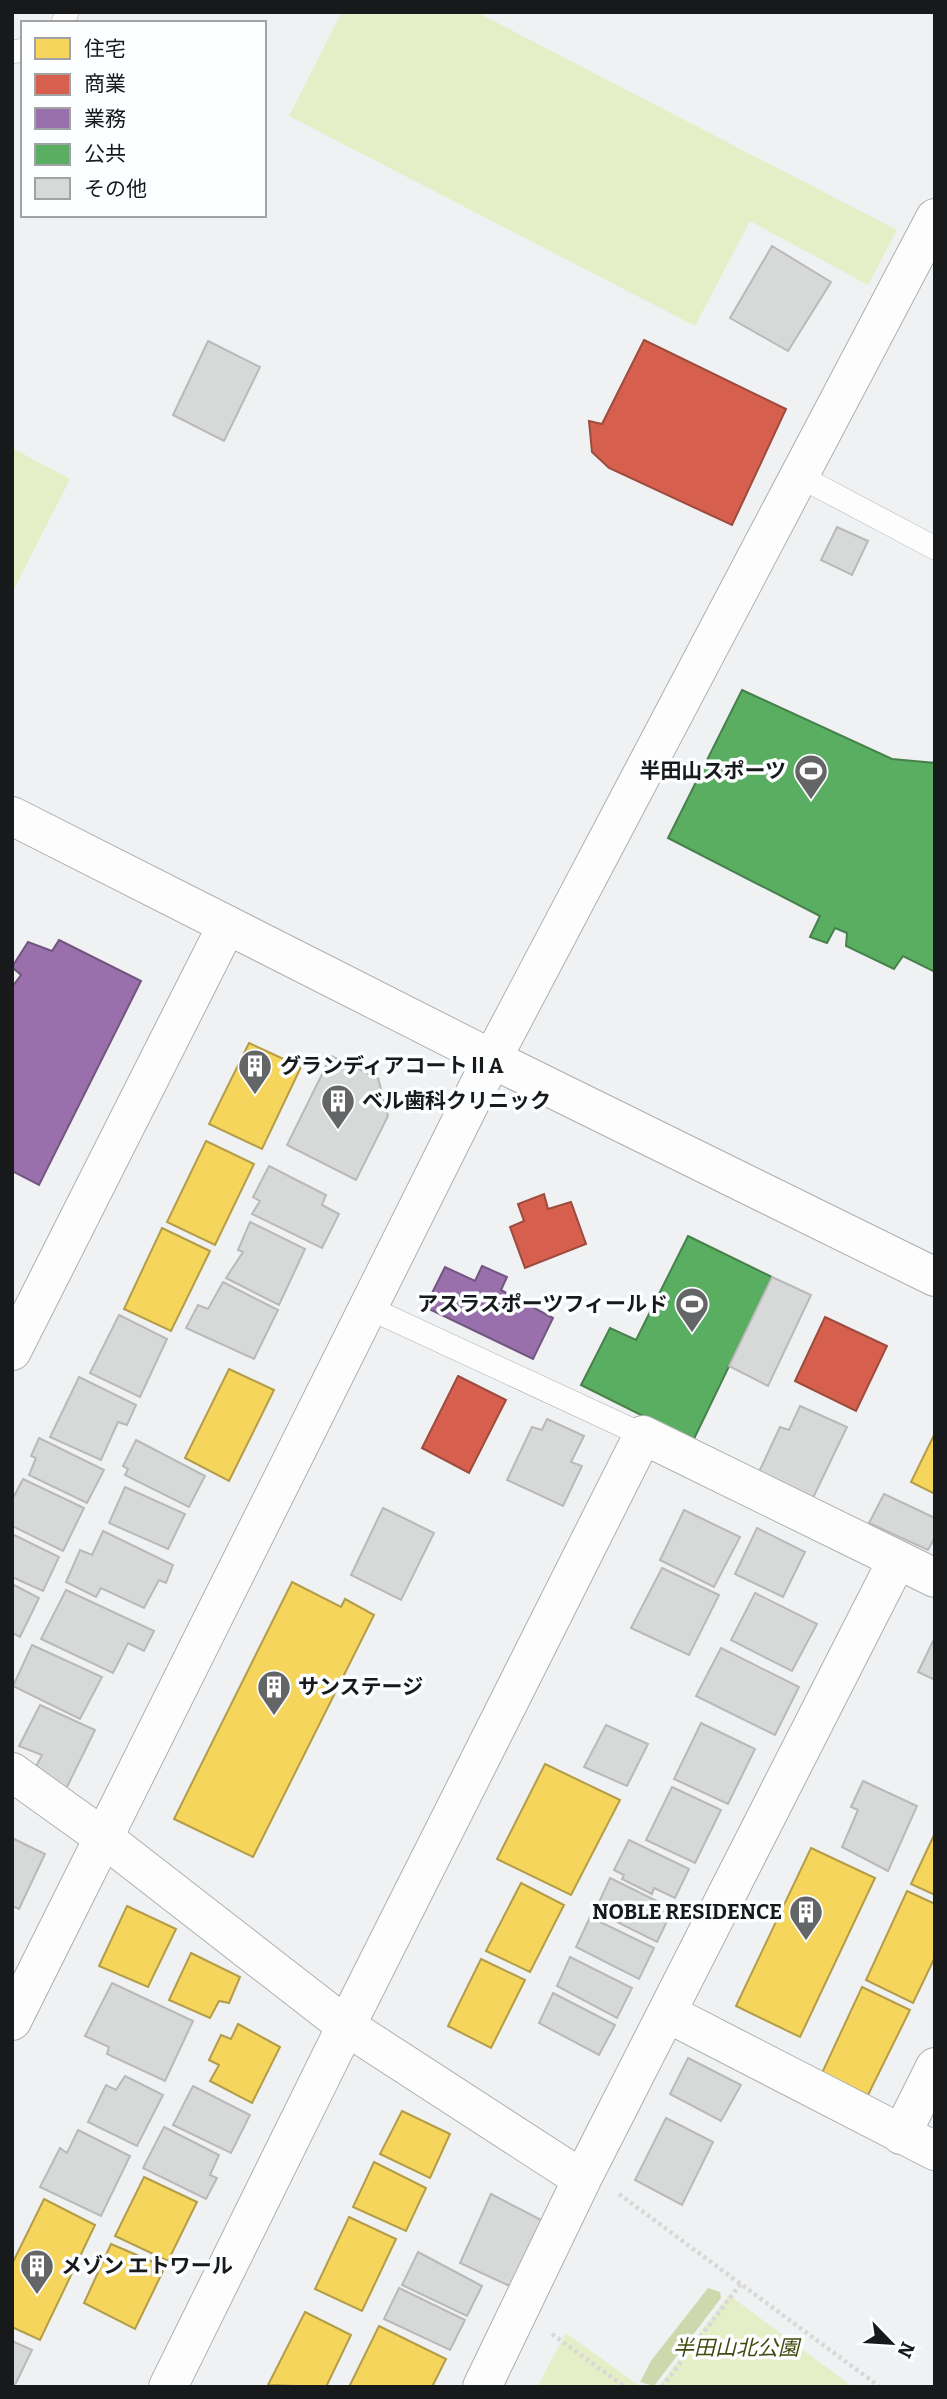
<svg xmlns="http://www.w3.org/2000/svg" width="947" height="2399" viewBox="0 0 947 2399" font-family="Bitter,'Noto Sans JP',serif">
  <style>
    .green { fill: #e5eec7 }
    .forest { fill: #cfd7ac }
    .homes { fill: #f6d55c; stroke: #b39d48; stroke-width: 2 }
    .shops { fill: #d6604d; stroke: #9d4b3e; stroke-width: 2 }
    .offices { fill: #9970ab; stroke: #725680; stroke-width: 2 }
    .public { fill: #5aae61; stroke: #46814c; stroke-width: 2 }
    .building { fill: #d7d8d8; stroke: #b9b9b9; stroke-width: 2 }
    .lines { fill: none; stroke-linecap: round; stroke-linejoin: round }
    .service-casing { stroke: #aeb0b0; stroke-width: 24 }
    .minor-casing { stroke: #aeb0b0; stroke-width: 40 }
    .tertiary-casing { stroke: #aeb0b0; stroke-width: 40 }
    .path { stroke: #d8d8d8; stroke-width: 4.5; stroke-dasharray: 3.5 3.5; stroke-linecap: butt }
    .service { stroke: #fdfdfd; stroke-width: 23 }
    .minor { stroke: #fdfdfd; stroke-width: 38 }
    .tertiary { stroke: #fdfdfd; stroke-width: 38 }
    .labels { text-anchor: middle; stroke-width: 7; stroke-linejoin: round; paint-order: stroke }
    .poi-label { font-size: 21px; font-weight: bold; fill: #18191a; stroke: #fcfeff; text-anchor: start }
    .park-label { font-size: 21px; font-style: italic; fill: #424a0e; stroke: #fcfeff }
  </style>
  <rect width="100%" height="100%" fill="#eff1f2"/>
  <path class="green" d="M342,12h134l421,218 -29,55 -118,-64 -55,105 -406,-210z
    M12,448l58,31 -58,114z
    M729,2295l124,92h-195z
    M566,2333l75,54h-104z"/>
  <path class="forest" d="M708,2288l12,4 1,6 -67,88 -14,-4 11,-21z"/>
  <path class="homes" d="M249,1043l52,24 -39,82 -53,-25z
    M206,1141l48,23 -39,81 -48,-23z
    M162,1228l48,23 -39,80 -47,-22z
    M229,1369l45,21 -45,91 -44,-23z
    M935,1433v61l-24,-12z
    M292,1582l49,25 4,-8 29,16 -121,242 -79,-38z
    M545,1764l75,36 -49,95 -74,-36z
    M935,1833v62l-24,-11z
    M811,1848l64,30 -75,159 -64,-31z
    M521,1883l43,22 -34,67 -44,-21z
    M907,1891l28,13v53l-22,46 -47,-23z
    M127,1906l49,23 -28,58 -49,-21z
    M191,1953l49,24 -11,26 -10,-2 -9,17 -41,-18z
    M481,1959l44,21 -34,68 -43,-22z
    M862,1987l48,23 -42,85 -46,-22z
    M238,2024l42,23 -28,56 -42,-22 9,-16 -10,-5 12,-25 10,4z
    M402,2111l48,23 -20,44 -50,-24z
    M374,2162l52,26 -20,43 -53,-24z
    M144,2177l53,25 -29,59 -53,-25z
    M44,2199l51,26 -55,115 -28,-13v-63z
    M349,2217l47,22 -34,72 -47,-22z
    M111,2244l54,23 -30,62 -51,-26z
    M305,2312l46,23 -25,52 -58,-2z
    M379,2326l67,33 -14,28h-83z"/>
  <path class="shops" d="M644,340l142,69 -54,116 -123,-57 -17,-16 -3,-31 13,3z
    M544,1194l4,15 23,-7 15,42 -61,24 -15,-41 14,-6 -6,-17z
    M825,1317l62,29 -31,65 -61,-30z
    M458,1376l48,24 -37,73 -47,-25z"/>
  <path class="offices" d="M59,940l82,41 -102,204 -27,-14v-184l9,-12 -9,-8 16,-25 24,9z
    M482,1266l25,11 -6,13 52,28 -20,41 -108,-52 20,-40 30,14z"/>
  <path class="public" d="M742,690l150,69 43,4v209l-32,-16 -9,13 -48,-23 1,-13 -12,-5 -8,15 -17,-6 10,-21 -152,-78z
    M688,1236l84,41 -79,164 -112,-56 29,-57 26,12z"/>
  <path class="building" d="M772,246l59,36 -43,69 -58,-33z
    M208,341l52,26 -36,74 -51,-26z
    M837,527l31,14 -16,34 -31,-15z
    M331,1056l47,22 10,38 -32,64 -69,-35z
    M269,1166l57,29 -4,10 17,9 -17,34 -70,-34 8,-13 -7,-4z
    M250,1222l55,27 -26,56 -53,-27 17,-26 -5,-2z
    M772,1277l39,18 -43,91 -39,-20z
    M223,1282l55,28 -24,49 -68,-31 12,-23 10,4z
    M119,1315l48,24 -27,58 -50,-24z
    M79,1377l57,28 -9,20 -9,-3 -17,38 -51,-23z
    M800,1406l47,21 -35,73 -54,-26 22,-47 9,3z
    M547,1419l37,17 -13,26 11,4 -19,40 -56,-26 25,-53 10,3z
    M39,1438l65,32 -17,33 -58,-28 7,-17 -5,-2z
    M136,1440l69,36 -16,31 -64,-32 3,-6 -5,-3z
    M23,1479l61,29 -21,43 -51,-25v-26z
    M125,1487l60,27 -17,35 -59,-26z
    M884,1494l51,24v19l-7,13 -59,-27z
    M383,1508l51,25 -33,67 -50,-25z
    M684,1510l56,27 -26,50 -54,-27z
    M757,1528l48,24 -22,45 -48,-23z
    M103,1531l70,34 -7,18 -7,-3 -15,28 -43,-20 -5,9 -30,-15 14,-32 12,5z
    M12,1534l47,23 -16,34 -31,-14z
    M662,1568l57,27 -30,60 -58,-27z
    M12,1584l27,14 -19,39 -8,-4z
    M66,1590l88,41 -10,20 -16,-8 -15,30 -72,-34z
    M755,1593l62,31 -25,47 -61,-31z
    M935,1637v43l-17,-8z
    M32,1645l70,32 -22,42 -67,-33z
    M721,1648l78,39 -24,48 -79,-39z
    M40,1705l55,25 -29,59 -33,-17 9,-17 -23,-9z
    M701,1723l54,26 -27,55 -54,-25z
    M606,1725l42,19 -21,42 -43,-19z
    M863,1781l54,25 -29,65 -46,-24 16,-37 -7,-3z
    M672,1787l49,23 -26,53 -49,-23z
    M12,1838l33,16 -26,55 -7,-3z
    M629,1840l60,29 -14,29 -21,-10 -2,6 -30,-15 2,-4 -10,-5z
    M610,1878l63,31 -16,33 -62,-31z
    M590,1917l64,31 -15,31 -63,-32z
    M570,1957l62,31 -15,30 -60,-32z
    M112,1983l81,38 -28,60 -58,-27 2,-7 -24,-11z
    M553,1993l62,32 -16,30 -60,-32z
    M688,2058l53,27 -20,36 -51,-27z
    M125,2076l38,19 -26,51 -49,-24 18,-37 10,5z
    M193,2086l57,29 -19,38 -58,-28z
    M666,2118l47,24 -31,63 -47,-25z
    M164,2127l55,28 -9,20 7,3 -11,21 -63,-31z
    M78,2130l52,26 -29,60 -61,-29 20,-39 7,5z
    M491,2194l52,27 -31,66 -52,-24z
    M418,2252l64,34 -15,30 -65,-31z
    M399,2288l66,32 -15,30 -66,-31z
    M12,2341l20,9 -18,37h-2z"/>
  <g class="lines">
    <g class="service-casing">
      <path id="service" d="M63,23l4,-11
        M12,52l11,-2
        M799,476l136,72
        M369,1308l274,127"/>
    </g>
    <g class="minor-casing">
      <path id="minor" d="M12,1351l215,-426
        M897,1560l-315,619 -236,-153 297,-591 292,143
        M12,1772l92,66 242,188 -178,361
        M667,2013l268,138
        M901,2135l34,-68
        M482,2387l100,-208"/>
    </g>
    <g class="tertiary-casing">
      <path id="tertiary" d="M12,816l480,243 443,218
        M12,2021l480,-962 443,-841"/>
    </g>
    <path class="path" d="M619,2194l261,193
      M552,2334l73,53
      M662,2387l80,-105"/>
    <use href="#service" class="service"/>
    <use href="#minor" class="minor"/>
    <use href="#tertiary" class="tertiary"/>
  </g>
  <defs>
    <g id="stadium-pin" transform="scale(1.75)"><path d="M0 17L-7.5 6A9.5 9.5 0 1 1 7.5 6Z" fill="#636566" stroke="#fcfeff"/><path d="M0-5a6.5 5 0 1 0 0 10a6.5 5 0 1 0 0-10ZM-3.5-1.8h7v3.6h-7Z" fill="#fff"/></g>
    <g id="building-pin" transform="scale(1.75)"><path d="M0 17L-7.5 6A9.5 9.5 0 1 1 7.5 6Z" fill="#636566" stroke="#fcfeff"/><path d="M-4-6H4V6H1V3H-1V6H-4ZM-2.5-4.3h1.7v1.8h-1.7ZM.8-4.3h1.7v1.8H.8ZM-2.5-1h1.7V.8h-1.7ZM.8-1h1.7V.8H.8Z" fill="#fff"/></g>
  </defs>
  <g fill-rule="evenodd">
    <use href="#stadium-pin" x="811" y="771"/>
    <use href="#building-pin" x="255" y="1066"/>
    <use href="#building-pin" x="338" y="1101"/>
    <use href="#stadium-pin" x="692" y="1304"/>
    <use href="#building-pin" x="274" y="1687"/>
    <use href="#building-pin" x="806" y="1912"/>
    <use href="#building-pin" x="37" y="2266"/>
  </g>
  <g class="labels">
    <g class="poi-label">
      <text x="786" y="778" text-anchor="end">半田山スポーツ</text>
      <text x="280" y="1073">グランディアコートⅡA</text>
      <text x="362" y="1108">ベル歯科クリニック</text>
      <text x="668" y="1311" text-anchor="end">アスラスポーツフィールド</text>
      <text x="298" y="1694">サンステージ</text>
      <text x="782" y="1919" text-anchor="end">NOBLE RESIDENCE</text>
      <text x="61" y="2273">メゾン エトワール</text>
    </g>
    <g class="park-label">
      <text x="736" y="2355">半田山北公園</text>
    </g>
  </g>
  <rect width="947" height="2399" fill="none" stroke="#18191a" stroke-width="28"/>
  <rect x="21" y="21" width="245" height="196" fill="#fcfeff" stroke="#a1a2a3" stroke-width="2"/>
  <rect x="35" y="38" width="35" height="21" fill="#f6d55c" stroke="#a1a2a3" stroke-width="2"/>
  <text x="84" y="56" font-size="21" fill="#18191a">住宅</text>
  <rect x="35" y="74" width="35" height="21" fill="#d6604d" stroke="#a1a2a3" stroke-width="2"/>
  <text x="84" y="91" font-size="21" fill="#18191a">商業</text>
  <rect x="35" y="108" width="35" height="21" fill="#9970ab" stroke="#a1a2a3" stroke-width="2"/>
  <text x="84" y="126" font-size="21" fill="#18191a">業務</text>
  <rect x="35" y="144" width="35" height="21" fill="#5aae61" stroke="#a1a2a3" stroke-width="2"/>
  <text x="84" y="161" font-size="21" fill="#18191a">公共</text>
  <rect x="35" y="178" width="35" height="21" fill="#d7d8d8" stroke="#a1a2a3" stroke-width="2"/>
  <text x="84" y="196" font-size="21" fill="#18191a">その他</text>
  <g transform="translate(891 2343) rotate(115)" stroke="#fcfeff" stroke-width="5" paint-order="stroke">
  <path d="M0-5L12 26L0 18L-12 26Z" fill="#18191a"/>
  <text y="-10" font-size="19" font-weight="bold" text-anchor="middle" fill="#18191a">N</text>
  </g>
</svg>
